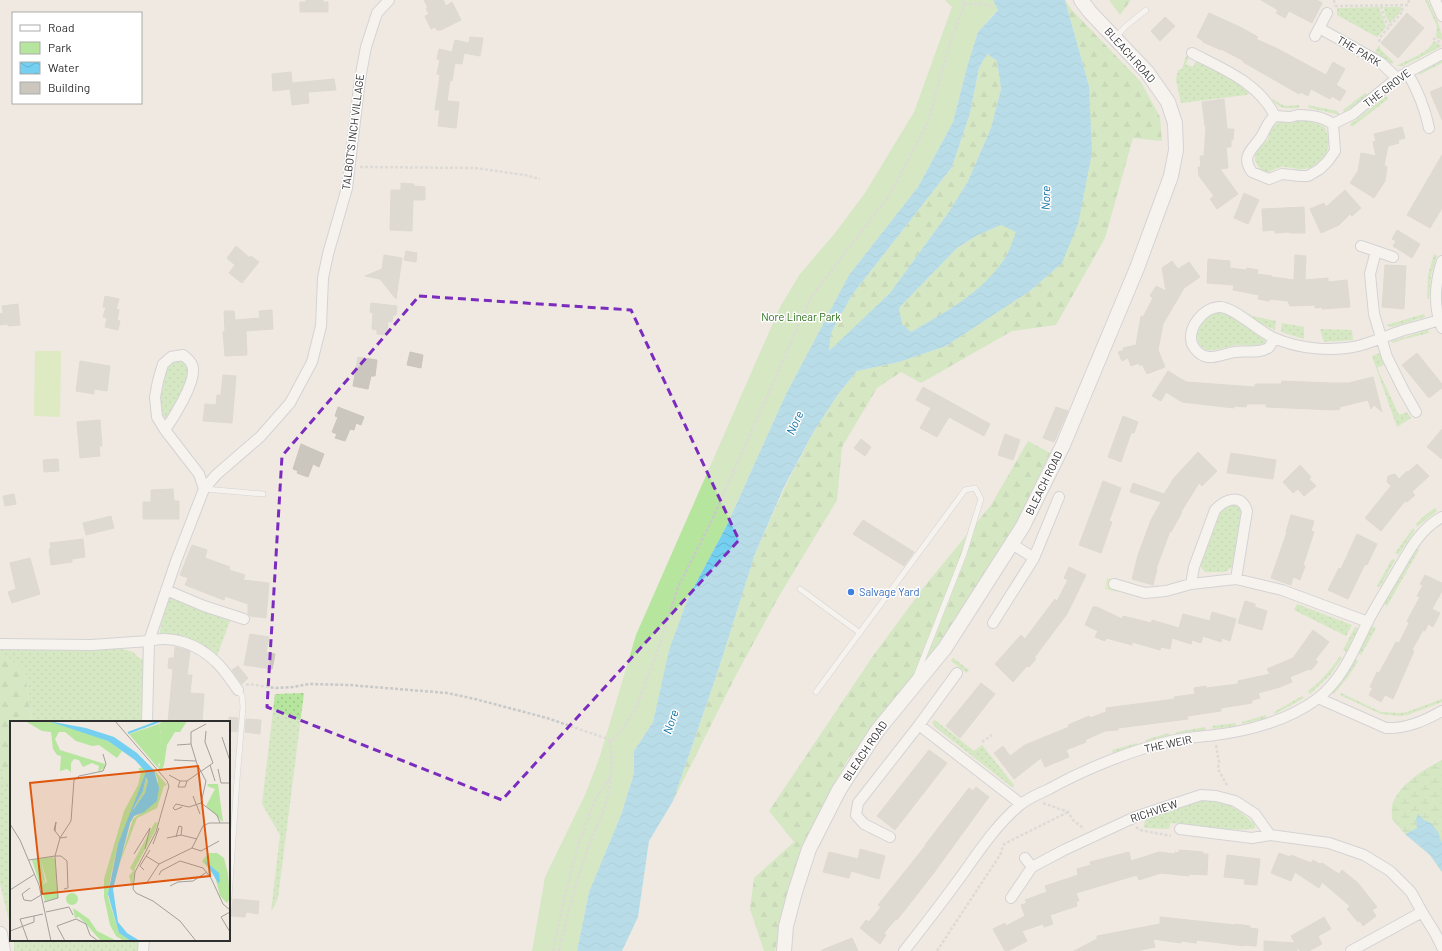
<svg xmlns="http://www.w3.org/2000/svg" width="1442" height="951" viewBox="0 0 1442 951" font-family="Barlow,sans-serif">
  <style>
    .grass { fill: url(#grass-dots) }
    .forest { fill: url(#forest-firs) }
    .wetland { fill: url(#wetland-marsh) }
    .park { fill: #b6e59e }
    .pitch { fill: #c9ec9a }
    .water { fill: url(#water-waves); fill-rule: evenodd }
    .building { fill: #cbc7bf; stroke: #cbc5ba }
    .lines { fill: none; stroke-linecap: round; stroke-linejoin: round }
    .lane-casing { stroke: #b4b7c1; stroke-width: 6 }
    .street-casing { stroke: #b4b7c1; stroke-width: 12 }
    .secondary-casing { stroke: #b4b7c1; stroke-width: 16 }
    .path { stroke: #c9c9c9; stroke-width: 2.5; stroke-dasharray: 3 2; stroke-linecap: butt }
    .lane { stroke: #fff; stroke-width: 5 }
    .street { stroke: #fff; stroke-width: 10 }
    .secondary { stroke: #fff; stroke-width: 14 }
    .marked { fill: none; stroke: #7b2cbf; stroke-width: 3; stroke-dasharray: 8 5; stroke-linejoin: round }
    .shop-dot { fill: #3f7fe0; stroke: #fff; stroke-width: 1.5 }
    .labels { text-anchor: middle; stroke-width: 3; stroke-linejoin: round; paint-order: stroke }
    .street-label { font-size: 11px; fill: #2e2e2e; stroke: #fff }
    .park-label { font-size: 11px; fill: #2c6e1b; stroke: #fff }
    .shop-label { font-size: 11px; fill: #366cbe; stroke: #fff; text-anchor: start }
    .water-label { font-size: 12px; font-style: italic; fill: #0d6fa3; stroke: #fff }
    .inset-river { fill: none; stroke: #75cff0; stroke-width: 2 }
    .inset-road { fill: none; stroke: #a29e99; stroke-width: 1 }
    .view { fill: #df570e; fill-opacity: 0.15; stroke: #df570e; stroke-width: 2 }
    .inset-edge { fill: none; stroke: #2e2e2e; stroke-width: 2 }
  </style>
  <defs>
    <pattern id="grass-dots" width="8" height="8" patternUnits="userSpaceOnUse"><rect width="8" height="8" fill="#b6e59e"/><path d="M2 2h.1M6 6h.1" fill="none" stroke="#9dc588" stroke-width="1.8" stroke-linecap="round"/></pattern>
    <pattern id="forest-firs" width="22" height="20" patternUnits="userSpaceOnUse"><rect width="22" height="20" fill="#b6e59e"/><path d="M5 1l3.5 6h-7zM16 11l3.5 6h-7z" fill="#9dc588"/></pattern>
    <pattern id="wetland-marsh" width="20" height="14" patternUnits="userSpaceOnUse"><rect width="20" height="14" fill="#b6e59e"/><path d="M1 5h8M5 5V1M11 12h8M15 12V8" fill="none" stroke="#9dc588"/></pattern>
    <pattern id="water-waves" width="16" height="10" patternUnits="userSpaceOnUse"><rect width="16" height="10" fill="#75cff0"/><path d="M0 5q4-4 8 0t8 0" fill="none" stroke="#66b2ce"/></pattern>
  </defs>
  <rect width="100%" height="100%" fill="#efe9e1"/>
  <path class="grass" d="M1425,0h3c4,14 14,25 14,40l-6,-3 1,-11z
    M1379,7l7,20 -9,10 -40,-22v-7z
    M1383,7h18l1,3 -12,13 -3,-4z
    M1434,41l8,5 -39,20h-7c13,-7 31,-12 38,-25z
    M1379,45l2,5 13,12 -2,2 -17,-12z
    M1186,56l3,1 -3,7 7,3 3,-6 37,19 17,13 -4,2 -65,8 -5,-23 2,-10 4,-1z
    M1442,59v4l-23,12 2,-5z
    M1365,93l2,2 -23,18 -1,-3z
    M1386,96l2,3 -36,28 -2,-3 10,-7z
    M1273,99c13,9 12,7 26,6v3c-13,0 -17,3 -27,-8z
    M1308,105l29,6 3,4 -31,-7z
    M1300,120l12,2 12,4c10,19 3,38 -19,43 -8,2 -16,-3 -24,-2 -5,1 -10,4 -14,6l-7,-4 -5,-8v-6l3,-5 10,-11 3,-10 7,-7 14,1z
    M1434,254l3,2 -6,19 -2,24h-2l1,-24z
    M1239,307l13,9 24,5 -1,9 -14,-6z
    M1218,311l9,2 38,26v4c-10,4 -19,2 -28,2 -9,1 -17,5 -25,5 -5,1 -8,-1 -11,-4 -9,-10 1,-22 6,-31z
    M1424,314l1,3 -33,10 -6,-2z
    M1282,323l22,4v12l-23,-7z
    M1320,329l32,1 1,10 -29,2z
    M1428,330l1,3 -25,6 -11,4 -1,-2z
    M1380,353l5,11 -8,4 22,47 8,-3 4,6 -14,9 -25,-71z
    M181,360c4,3 9,7 9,13 0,13 -17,36 -23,48l-7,-10 -2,-17 7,-27 6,-5z
    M1235,503l9,6 -12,58 -7,5h-20l-5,-6 20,-54 3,-4z
    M1435,508l2,3 -20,16 -1,-3 8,-8z
    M1413,528l2,2 -17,25 -3,-2z
    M1416,548l3,2 -32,56 -3,-2z
    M1392,559l3,1 -15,27 -3,-1z
    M169,597l35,13 27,8 -14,38c-25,-14 -26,-22 -58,-21l7,-31z
    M1297,604l55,21 -6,11 -52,-26z
    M1372,626l4,2 -15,27 -3,-2z
    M1355,627l3,1 -12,24 -3,-2z
    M118,648l15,4 7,7 2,-1 2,5 -3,59h-109l-7,-50 -25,-21v-2l87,1z
    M1340,656l2,2 -12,17 -20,19 -2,-3c13,-10 23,-21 32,-35z
    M953,658l16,12 -2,3 -16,-12z
    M1355,659l3,2 -10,16 -14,17 -3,-2z
    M304,693l-26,205 -7,14 9,-77 -18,-31 13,-110z
    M1341,693l40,19 19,1 7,-1 35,-13v3l-35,13 -7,1 -19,-2 -41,-19z
    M1302,696l2,2 -29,16 -1,-2z
    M1266,715v3l-24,6v-2z
    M935,720l39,31 8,-6 32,40 -1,3 -78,-61 -3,-5z
    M1235,723l1,3 -23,3 -1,-3z
    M1205,727l1,3 -30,4v-2z
    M1169,733l1,3 -24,6 -1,-2z
    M1137,743v2l-24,8 -1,-3z
    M0,757l11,51v121l-11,-45z
    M1213,800c16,2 30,13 42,24v4c-12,5 -69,-4 -85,-5l-1,6 -25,-1 1,-10 57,-17z
    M14,940h126v11h-126z"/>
  <path class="forest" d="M1065,0l7,10 69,72 19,35 2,24 -29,-3 -28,100 -49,87 -44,6 -91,52 -20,-11 -24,16 -35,59 -5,53 -59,98 -42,77 -63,126 44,-127 38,-120 30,-67 29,-56 25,-38 18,-22 42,-9 47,-16 84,-55 32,-28 27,-177z
    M1109,0h22l-11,15z
    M987,54l10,7 4,28 -10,39 -24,55 -19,30 -58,80 -61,59 2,-19 21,-38 100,-128 18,-54 9,-45z
    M1001,225l16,6c-5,11 -9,24 -16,34 -21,30 -59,49 -90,67l-10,-8 -2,-16 58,-60 19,-12z
    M1028,441l22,12 -40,84 -69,106 -93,116 -32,59 -18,43 -17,61 -6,29h-11l-14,-42 4,-31 40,-36 -25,-31 104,-155 51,-69 67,-82z
    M0,651l25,21 7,50h-21v86l-11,-51z"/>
  <path class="wetland" d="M1442,760v112l-12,-17 -25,-21 -13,-15c0,-5 -1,-14 2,-19 8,-17 32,-32 48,-40z"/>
  <path class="park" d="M945,0h48l5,9 -20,23 -11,35 -14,55 -35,65 -69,88 -63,119 -59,131 -39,73 -19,53 -16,71 -19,29v22l-13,42 -32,77 -12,59h-45l13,-74 40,-82 15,-39 36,-121 144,-328 20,-33 35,-41 30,-40 49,-81 38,-105z"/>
  <path class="pitch" d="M35,351h26l-1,66 -26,-1z
    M1107,578l14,3 -3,11 -13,-3z"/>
  <path class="water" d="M993,0h72l24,86 3,67 -14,71 -16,39 -32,28 -84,55 -47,16 -42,9 -18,22 -25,38 -30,56 -29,67 -38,120 -44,127 -24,40 -11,76 -16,34h-45l12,-59 32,-77 13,-42v-22l19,-29 16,-72 19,-52 39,-73 59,-131 63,-119 69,-88 35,-65 14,-55 11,-35 20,-22zM987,54l10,7 4,28 -10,39 -24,55 -19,30 -58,80 -61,58 2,-18 21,-38 100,-128 18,-54 9,-45zM1001,225l15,7c-4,10 -8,24 -16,33 -23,31 -57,48 -89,67l-9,-8 -3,-16 58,-60 19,-12z
    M1418,814l6,6 7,3 7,9 4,11v29l-12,-17 -25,-21 12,-6 -1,-9z"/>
  <path class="building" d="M306,0h17v2h5v10h-28v-10h6z
    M424,0h19l3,6 6,-4 9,18 -20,10h-4l-2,-3 -4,2 -6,-13 4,-2 -3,-6h2z
    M1261,0h56l5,3 -10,20 -23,-12 -4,7 -9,-5 2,-3z
    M1209,13l33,15 16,9 -2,2 22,10 48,26 7,-13 12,7 -9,16 10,6 -6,10 -8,-5 -2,3 -19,-10 -3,7 -8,-4 -1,2 -56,-32 1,-1 -23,-12v1l-18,-8v-1l-6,-4z
    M1407,13l17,15 -26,30 -17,-15z
    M1165,17l10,9 -15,15 -9,-10z
    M470,37l13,1 -3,18 -16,-3 -2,11 -7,-1 -3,18 -2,-1 -3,21 12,1 -3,26 -18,-2 2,-16h-5l5,-35 -3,-1 3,-14 -3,-1 2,-10 13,3 3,-12 14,3z
    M291,72l1,11 42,-4 2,11 -28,2 1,11 -17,2 -2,-16 -17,2 -1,-17z
    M1442,87v33l-12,-28z
    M1224,99l3,30h7l-1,11h-2v7h-5l2,21 -8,1 18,25 -21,15 -7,-10 4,-3 -15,-20 -1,-9h3l-1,-11h4l2,-30h-1l-3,-24z
    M1402,127l3,11 -7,2 1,3 -11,3 -4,19 3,2 -2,14 -11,17 -24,-15 8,-12 3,-18 15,3 -3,-14 3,-1 -2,-7z
    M1442,155v53l-12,20 -23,-13z
    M401,183l13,1v2l11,1v13h-12l-1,31 -22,-1 1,-40h10z
    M1345,190l16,18 -9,8 -2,-2 -11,11 -18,8 -11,-24 14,-6 2,4z
    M1244,193l15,7 -11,24 -14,-6z
    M1304,207l1,26h-15v-1l-15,1v-3l-12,1 -1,-22z
    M1397,230l23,14 -8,14 -19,-12 3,-5 -4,-2z
    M236,246l14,12 1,-2 8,6 -17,21 -13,-10 6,-8 -8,-7z
    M406,251l11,2 -1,9 -12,-2z
    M384,255l18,3 -6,41 -16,-20 -15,-3 17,-7z
    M1295,255l11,1 -1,24 23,-2v4l19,-2 3,27 -28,2v-2l-7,1v-3l-25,1 -2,-5 -18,-2 -1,2 -11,-2 1,-4 -26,-5 1,-5 -27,-2 1,-24 22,2v7l16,2 1,-2 11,2 -1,4 15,2v1l22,3z
    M1172,261l6,8 11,-7 11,15 -16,11 -21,36 -5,26 7,17 -18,7 -5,-10 -2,2 -1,-3 -8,3 -3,-8 -6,3 -4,-9 6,-2 -1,-2 13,-3 5,-29 2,1 10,-19 -3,-2 6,-10 10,5 -4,-23z
    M1385,265l21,1 -2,43 -22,-2z
    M105,296l14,3 -3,10 3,1 -2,10 3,1 -2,9 -13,-3 2,-9 -4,-1 3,-10h-3z
    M371,303l26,3 -1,9h-3l-1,7 -4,-1 -1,14 -10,-1v-4l-5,-1 1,-16 -3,-1z
    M18,304l2,21 -12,1v-2l-8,1v-11l3,-1 -1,-7z
    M272,310l1,19 -27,2 1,24 -22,1 -2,-24 2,-1 -1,-20h10l1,9 25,-2 -1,-7z
    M410,352l13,3 -2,13 -14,-3z
    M1417,353l25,31v4l-13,10 -27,-33z
    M358,357l19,3 -2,16h-4l-3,13 -15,-3z
    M80,361l30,5 -3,25 -13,-2v5l-18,-3z
    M1168,371l18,11 69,5v-3h26l1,-3 49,2h18l24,-6 9,35 -8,-7 -3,4 -3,-9 -29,7 1,2 -6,1 -68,-3v-3h-19l-1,3 -12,-1v2l-52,-6 -16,-10 -5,9 -9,-5z
    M223,375l13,1 -4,47 -29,-2 2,-17 11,1 1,-10h4z
    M923,387l67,37 -6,12 -35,-19 -12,20 -17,-9 11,-20 -15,-8z
    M338,407l26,10 -3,8 -5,-2 -2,7 -4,-1 -5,12 -10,-3 2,-4 -5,-2 6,-15 -3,-1z
    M1056,407l12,4 -14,31 -11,-4z
    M1123,416l15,6 -4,11h-3l-10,29 -13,-5z
    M100,420l2,26h-3l1,10 -20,2 -3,-36z
    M1442,429v30l-15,-12z
    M1005,434l15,6 -7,20 -15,-5z
    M861,439l10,8 -6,9 -11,-8z
    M301,444l23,10 -5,13 -6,-3 -5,13 -11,-4 1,-2 -5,-2z
    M1198,452l19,19 -15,15 -3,-3 -18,29h1l-11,20 -1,-1 -14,38h1l-4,16 -21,-6 6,-24 13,-35 10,-18 -31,-10 3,-9 31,11 10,-16z
    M1231,453l45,7 -3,19 -46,-6z
    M58,459l1,12 -15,1 -1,-12z
    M1417,464l12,12 -17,16 3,3 -8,7 -2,-1 -24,30 -16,-13 26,-32 -4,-4 1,-6 7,-2 4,5 8,-8 1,1z
    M1300,465l11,12 -2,2 7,7 -12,10 -6,-7 -5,4 -10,-11z
    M1103,481l18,7 -12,33 3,1 -11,31 -22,-8z
    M173,489l1,12h5v18h-36v-17h8v-12z
    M14,494l2,10 -11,2 -2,-10z
    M1291,515l23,6 -3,10 3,1 -11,33 2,1 -5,14 -7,-3 -2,8 -20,-7 16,-46h-1z
    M111,516l3,12 -28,7 -3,-12z
    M863,520l51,32 -10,14 -51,-32z
    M1357,534l20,10 -10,21 -2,-1 -17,35 -20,-9 11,-22 2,1z
    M83,539l2,18 -13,2v3l-21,3 -2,-16h2l-1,-6z
    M192,545l15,5 -2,8 25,9 -1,3 16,5 -2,5 26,3 -3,35 -16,-2 -2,-2v-10l-23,-8 -1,4 -39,-15 3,-7 -8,-3z
    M30,558l10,36 -28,9 -4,-11 8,-3 -6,-26z
    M1069,567l17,8 -19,39 -33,44 2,1 -7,8 -2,-1 -14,16 -18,-18 26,-29 4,4 30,-40 2,2 11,-21 -4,-2z
    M1425,575l17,8v8l-10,18 8,4 -7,14 -5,-3 -3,7 -2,-1 -11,20 2,1 -21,48 -8,-4 -4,7 -12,-7 4,-7 -3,-1 7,-15 2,1 17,-31 3,1 10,-20 -2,-2 13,-24 -3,-1 6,-11 -3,-1z
    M1245,601l10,3v3l12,4 -5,19 -24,-7z
    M1093,607h4l25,12 1,-3 28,7 1,-3 27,8 4,-14 27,7 2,-9 24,7 -6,22 -8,-3 -1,4 -18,-6 -2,7 -9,-3 -1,4 -19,-6 -2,11 -9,-2 -1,3 -28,-8v3l-26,-7 -1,3 -10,-4 3,-6 -13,-6z
    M1313,630l16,12 -14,18 3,2 -7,8 -2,-1 -19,8 2,5 -12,5 -22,6 2,5 -8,2v3l-31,5v3l-34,5 1,3 -70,9v2l-13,1 -20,9 1,2 -20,8 3,7 -24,10 -4,-9 -27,21 -20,-26 9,-7 7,10 15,-11 44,-18 -1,-2 21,-9 1,2 16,-6v-4l69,-9 -1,-2 21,-3 -1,-6 12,-2v2l32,-4v-3l32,-7 -3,-5 26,-11z
    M250,634l19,3 -3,15 9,2 -3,15 -28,-4z
    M175,647l15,4 -3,24h5l-2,18 14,1 -2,28h-34l5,-53 -5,-1 1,-10h5z
    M238,666l10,12 -6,6 -10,-14z
    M981,683l14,11 -35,44 -14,-12z
    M229,717l9,1 -1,14 -8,-1z
    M246,719l15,1 -1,14 -15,-2z
    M929,750l18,13 -52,67 -18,-14z
    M976,787l13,10 -3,4 -53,73 -36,46 -1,-1 -12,14 2,2 -6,9 -20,-16 6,-8 3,2 12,-15 -3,-2 48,-60h-1l44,-57 4,3z
    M860,849l25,7 -6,23 -28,-8 -2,7 -26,-6 6,-20 29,7z
    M1179,850l24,2v2h5l-1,21 -18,-1v2l-28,-3 -22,7 -2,-5 -61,18 3,8h-3l1,5 -27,9 3,9 -9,3 -1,-3 -21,7 5,10 -19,10h-3l-12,-22 12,-6 1,3 19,-10 -4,-11 6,-2 -2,-3 22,-8 -2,-6 33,-11 -1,-6 14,-4 -1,-3 39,-10 2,9 28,-9 16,2v-2l4,1z
    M1279,853l11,4 1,-2 20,8 2,-3 7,4 2,-1 17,11 3,-4 16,13 19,24 -5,3 4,6 -13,10 -3,-5 -2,1 -11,-13 3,-3 -28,-24 -3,6 -24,-16 -4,9 -20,-8z
    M1227,855l33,4 -3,26 -13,-1 1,-5 -21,-2z
    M233,899l26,2 -1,13 -12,-2 -1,5 -14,-1z
    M1160,917l75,8v-1l15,2v2l8,1 -2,17 -12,-1v1l-47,-6 -1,3 -15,-2v2l-28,-4 2,8 -19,4h-62l23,-12v-3l63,-12z
    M1324,917l7,12 -13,7 4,8 -13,7h-9l-3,-5v5h-33v-10l31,2 -4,-7z
    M852,938l6,13h-36v-1z"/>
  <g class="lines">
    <g class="lane-casing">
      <path id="lane" d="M1116,37l10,-11 20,-16
        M205,489l58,5
        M800,589l60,44
        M816,692l149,-202 10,-2 6,11 -17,55 -47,120
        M229,898l8,-118 6,-73 -1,-11 -4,-6"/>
    </g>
    <g class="street-casing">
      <path id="street" d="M1435,0l7,16
        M1319,28l61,34 17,16
        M1315,36l12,-23
        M1192,53c31,16 67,30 83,63
        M1407,72c10,17 18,36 22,56
        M1298,115c11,0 26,2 35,9l2,27 -7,10 -8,8 -12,7h-8l-18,-2 -13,5 -17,-7c-12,-16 1,-23 9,-35 6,-9 5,-14 14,-21l15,1z
        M1333,124l20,-10 44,-36 45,-24
        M1361,246l32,11
        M1376,251l-6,23 4,40 13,43 17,34 12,21
        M1442,261c-7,21 -9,46 0,67
        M1274,338c-2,4 -3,8 -6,10 -10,6 -23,2 -33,4 -9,1 -18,6 -27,5 -7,-1 -13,-7 -16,-13 -5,-16 11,-36 27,-37 14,-1 40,25 55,31 25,11 58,14 84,8 15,-4 31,-11 46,-16 11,-3 23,-6 35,-10
        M165,430c9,-13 29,-45 28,-60 0,-7 -5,-11 -10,-15l-12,2 -8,7 -5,17 -3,16 2,20 8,13 34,44 5,15
        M1012,544l22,14
        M1114,584l31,9 21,-2 25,-7 45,-5 46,11 86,32
        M1191,584l3,-17 21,-57c10,-11 26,-17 32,1l-11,68
        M166,590l38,16 40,13
        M993,623l41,-65 25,-61
        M149,641l27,-80 28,-72 12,-14 44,-38 30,-34 22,-41 9,-36 2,-48 5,-24 19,-66 13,-109 6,-32 11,-34 12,-13
        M149,641c24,-6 48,3 66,20 9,8 16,19 23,29
        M0,644l91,1 58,-4 -2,81
        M1318,698l68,30c20,1 38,-7 56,-17
        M919,725l102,79
        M1180,829l72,9 18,-3
        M890,837l-26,-13 -8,-9 2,-12 61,-78 38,-52
        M1025,858l7,9
        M1011,898l21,-31 32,-17 71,-33 66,-22 15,1 19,5 20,13 15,21 59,8 35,12 26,16 21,21 11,20 13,21 7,14
        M143,951l1,-11
        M904,951c20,-25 39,-50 58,-76 17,-24 35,-51 58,-70 8,-7 19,-11 29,-16 36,-20 85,-40 126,-49 13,-3 26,-3 40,-5 34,-4 74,-15 102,-36 25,-19 37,-49 50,-76 10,-19 22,-38 33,-57 11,-19 22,-38 42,-49
        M1351,951l71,-39"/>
    </g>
    <g class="secondary-casing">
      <path id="secondary" d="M0,934l3,17
        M784,951l2,-25 9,-34 14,-43 30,-59 38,-59 68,-83 78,-122 40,-81 74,-177 34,-92 5,-26 -1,-27 -7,-21 -21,-30 -57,-60 -9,-12"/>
    </g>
    <path class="path" d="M1334,0l1,6
      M964,3c12,4 18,-3 30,5
      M1335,6l73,-1 1,-5
      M1381,6l4,14 4,6
      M1433,38l8,5
      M1379,42l2,-6 22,-25 -2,-5
      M360,167l115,1 50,7 15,4
      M246,685l3,-1 27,4 17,-1 16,-3 40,1 98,8 28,6 72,19 61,21 2,3
      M982,742l10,-7
      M1216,745l3,17 -1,7 10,18
      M1043,803l25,9 5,8 11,9
      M1136,827l4,3 31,6
      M553,951l9,-44 16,-61 17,-46 15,-23
      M559,951c7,-31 15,-61 25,-92 5,-15 12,-30 18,-45 8,-21 12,-50 8,-72l12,-12 13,-20 23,-60 20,-63 34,-67 99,-223 78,-101 39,-74 22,-79 14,-37 -1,-6
      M937,951l63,-96 4,-11 64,-32"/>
    <use href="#lane" class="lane"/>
    <use href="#street" class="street"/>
    <use href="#secondary" class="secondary"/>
  </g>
  <path d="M0 0H1442V951H0ZM419,296l212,14 108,230 -237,260 -235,-93 15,-251z" fill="#efe9e1" fill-opacity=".55" fill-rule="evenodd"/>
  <path class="marked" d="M419,296l212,14 108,230 -237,260 -235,-93 15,-251z"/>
  <circle class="shop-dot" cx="851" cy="592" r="4"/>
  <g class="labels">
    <g class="street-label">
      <text transform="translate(1359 51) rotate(31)" y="4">THE PARK</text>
      <text transform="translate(1130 55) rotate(48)" y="4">BLEACH ROAD</text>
      <text transform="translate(1387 88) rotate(-37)" y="4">THE GROVE</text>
      <text transform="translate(353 132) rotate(-83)" y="4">TALBOT'S INCH VILLAGE</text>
      <text transform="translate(1044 483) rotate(-64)" y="4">BLEACH ROAD</text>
      <text transform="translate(1168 744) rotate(-12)" y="4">THE WEIR</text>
      <text transform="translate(865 751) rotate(-56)" y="4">BLEACH ROAD</text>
      <text transform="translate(1154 811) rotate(-19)" y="4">RICHVIEW</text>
    </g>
    <g class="park-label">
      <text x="801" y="321">Nore Linear Park</text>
    </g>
    <g class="shop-label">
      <text x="859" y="596">Salvage Yard</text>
    </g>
    <g class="water-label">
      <text transform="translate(1046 198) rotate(-89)" y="4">Nore</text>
      <text transform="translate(795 423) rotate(-66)" y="4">Nore</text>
      <text transform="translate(671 722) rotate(-71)" y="4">Nore</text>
    </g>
  </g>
  <g transform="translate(10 721)">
    <rect width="220" height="220" fill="#efe9e1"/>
    <path d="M149,3l3,17 -4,27 -29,-34zM198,63h10l5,38 -17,-16 9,-17 -8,-3zM42,136l3,2 3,39 -13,3 -13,-41 5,3 7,21 3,-2 -6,-21 -3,-2zM56 178a6 6 0 1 1 12 0a6 6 0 1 1-12 0Z" fill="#b6e59e"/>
    <path d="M15,0h23l41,12 19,8 14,10 -5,7 -18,-13 -7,1 -16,-5 -11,-9h-6l-4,7 5,11 45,14 -1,4 -6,4 1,-6 -7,-3 -9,4 -4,-7 -5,-1 -3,4v9l-4,-3 -7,2 1,-15 -4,-1 -4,-6 -2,-17 -9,-1zM153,0h24l-7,11h-5l-8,13 -3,20 -3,6 -3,-3 2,-3 -2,-7 4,-17 -3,-17zM144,49l13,15 -3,1 -7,22 -20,10 -19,50 15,-49 24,-18 1,-21zM136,56l2,4 -3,12 -14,21 12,-23zM145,101l3,1 -4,10 -19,35 -3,19 -3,-11 4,-5 -3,-3zM28,138l3,2 5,24 -10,-18 1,-4 -5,-3zM63,187l16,11 8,12 20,10h-16l-15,-17 -7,-7 -4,1z" fill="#b6e59e"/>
    <path d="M199,132h8l7,5 4,16 2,24 -3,5 -7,-7 -5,-20 -13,-15z" fill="#b6e59e"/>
    <path d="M132,46l4,5 -3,14 -25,58 -8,36 -2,17 11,36 12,8h-7l-8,-5 -6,-11 -6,-28v-18l20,-68 14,-26 3,-13 -3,-3z" fill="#b6e59e"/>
    <path d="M38,0l38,7 28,9 23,16 17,17 5,18 -2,13 -13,11 -10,4 -4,7 -17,66 5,33 9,11 13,8h-9l-12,-8 -11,-39 10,-50 28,-72 -11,-12 -27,-19zM136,56l2,4 -3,12 -14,20 12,-22zM195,140l14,12 1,9 -2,1z" fill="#75cff0" fill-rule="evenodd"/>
    <path class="inset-river" d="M118,12l32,-12"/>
    <path class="inset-road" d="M105,0l52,60 2,5 -13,46 -21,40 -2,17 3,4 17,8 27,20 16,20M196,3l-15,8v12l6,20 9,17 -5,22 16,12 3,8M212,16l8,24M167,24l14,-1M164,39l22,1M200,44l5,16M208,48l3,14h9M159,54l11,6M177,60h-7l-2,6h7l2,-6 26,-18 -8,-21 1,-11M183,75l7,18M172,86l-7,3 -2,-2 3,-4 13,3 12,-4M0,103l10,16 19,45 12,56M45,110l1,-9 -2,8 1,1 4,5 1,2 7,-1M166,116l3,-11 3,1 -1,8M157,117l14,-3 16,4M143,123l6,-16M182,127l9,3 18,-10M124,133l16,-26 -5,21M136,135l13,8M19,139l26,-4 3,42 -14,4M134,149l-4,-4 10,-16M149,154l2,-4 19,-10 23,7 8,10 12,26 7,6M136,163l13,-20 33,-16 11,-22 6,-3h21M160,165l8,-4 15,-1 14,-9M20,167l-8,6 2,6 7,1 10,-6M54,168l4,-1 -1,-27 -6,-5h-6l5,-18 11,-17 3,-41 5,-4 24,-5 3,-7 -3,-10M0,169l25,-16M36,191l23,-5 4,8M220,191l-9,5 9,15M0,210l24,-9v-6M18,220l-8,-22 23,-5M55,220l-8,-15 19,-7 10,5 4,11 8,6"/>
    <path class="view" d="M188,45l12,110 -168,18 -12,-111z"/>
    <rect width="220" height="220" class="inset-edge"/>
  </g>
  <rect x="12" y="12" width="130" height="92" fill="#ffffff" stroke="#ababab"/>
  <rect x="20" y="25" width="20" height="6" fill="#ffffff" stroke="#ababab"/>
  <text x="48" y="32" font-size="12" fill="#2e2e2e">Road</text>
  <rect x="20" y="42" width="20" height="12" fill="#b6e59e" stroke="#ababab"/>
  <text x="48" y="52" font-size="12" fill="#2e2e2e">Park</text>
  <rect x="20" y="62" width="20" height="12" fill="url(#water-waves)" stroke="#ababab"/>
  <text x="48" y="72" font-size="12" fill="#2e2e2e">Water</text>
  <rect x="20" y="82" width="20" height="12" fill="#cbc7bf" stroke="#ababab"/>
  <text x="48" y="92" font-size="12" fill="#2e2e2e">Building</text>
</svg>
